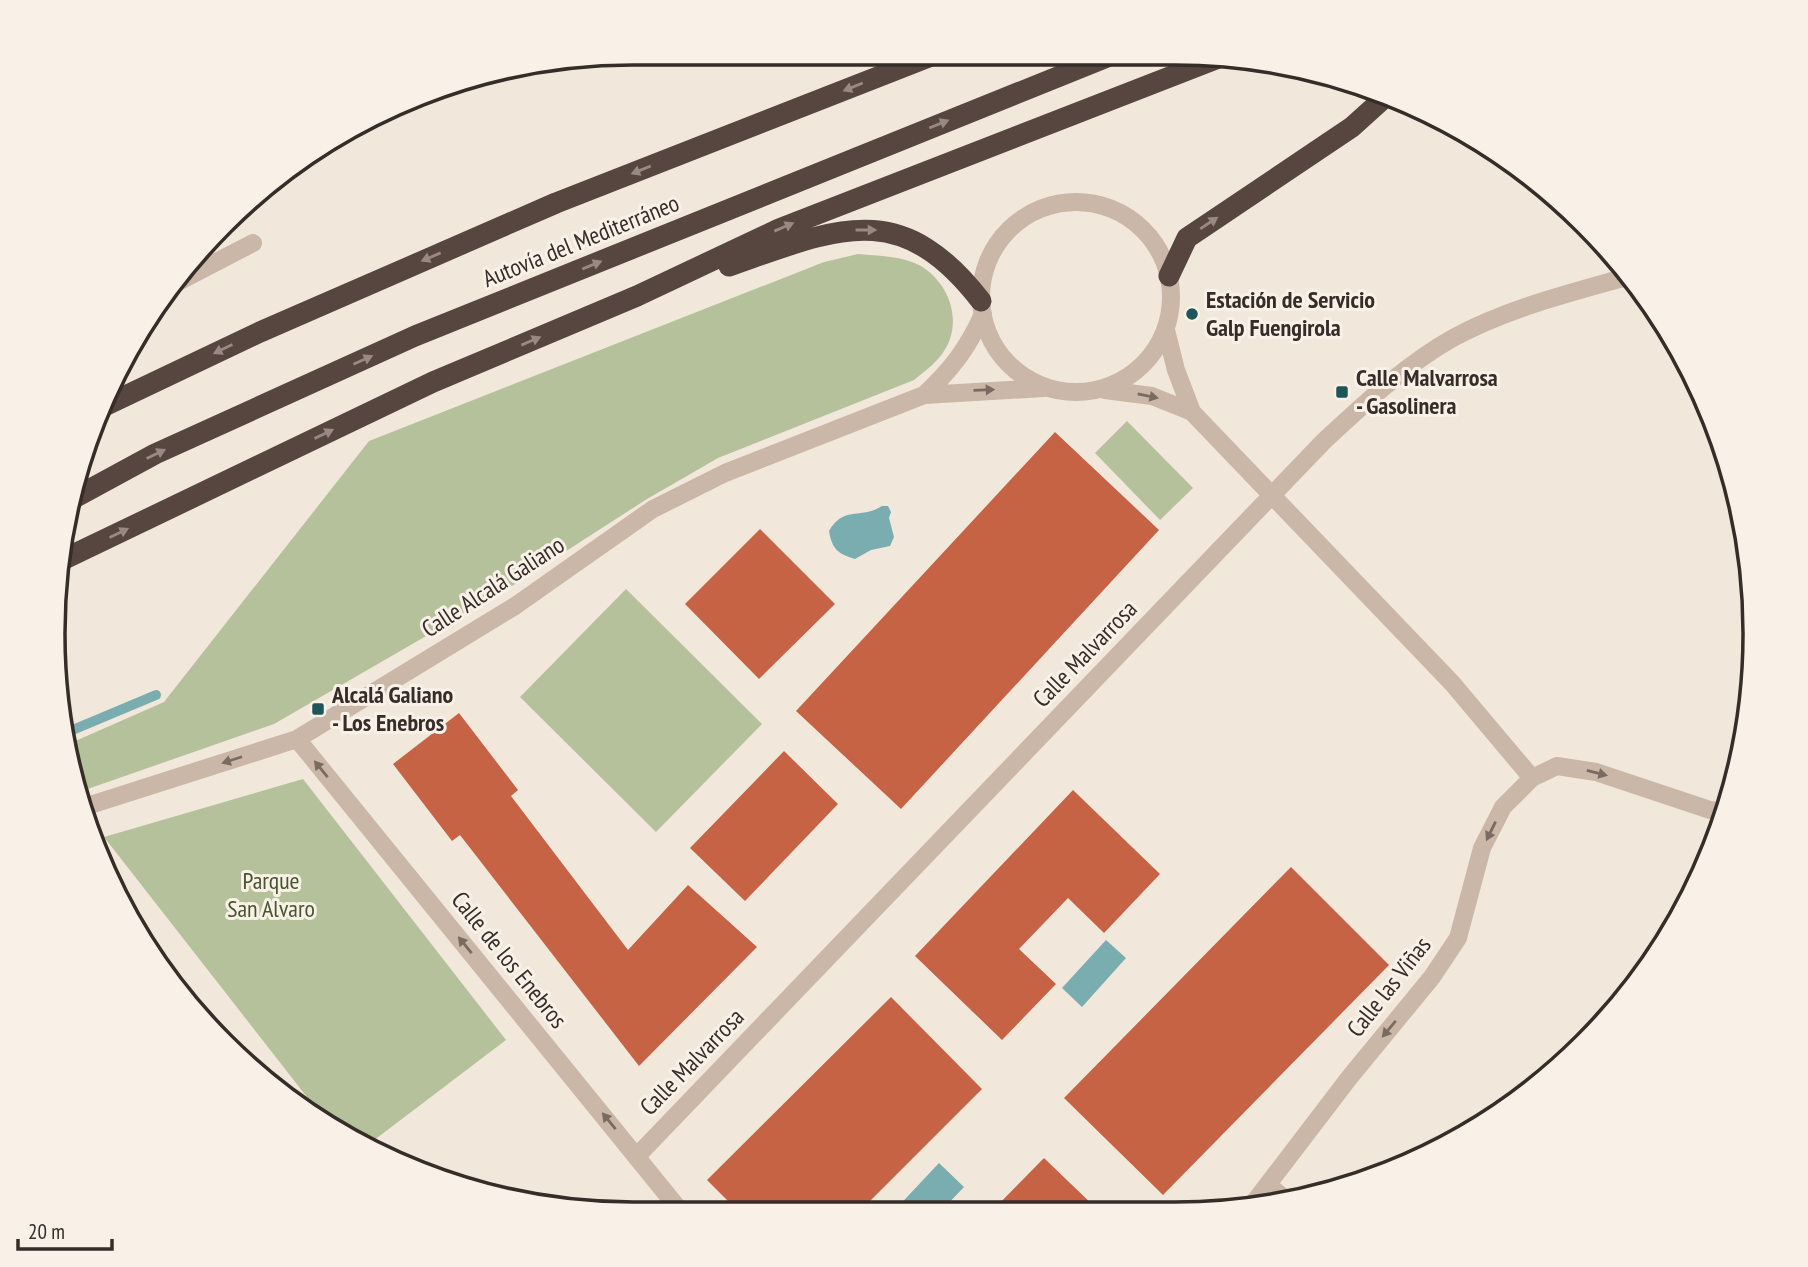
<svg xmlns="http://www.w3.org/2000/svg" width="1808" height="1267" viewBox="0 0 1808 1267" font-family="'PT Sans Narrow',sans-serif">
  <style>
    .green { fill: #b5c19b }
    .water { fill: #7aadaf }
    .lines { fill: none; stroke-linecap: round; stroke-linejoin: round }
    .stream { stroke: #7aadaf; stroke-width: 10 }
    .building { fill: #c66345 }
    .street { stroke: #cab7a7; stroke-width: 18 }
    .highway { stroke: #57463f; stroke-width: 21 }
    .oneway { fill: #988a83 }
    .oneway2 { fill: #796b61 }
    .poi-dot { fill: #1d5558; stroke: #f9f1e8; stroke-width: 2.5 }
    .labels { text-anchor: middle; stroke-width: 6; stroke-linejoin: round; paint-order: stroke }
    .street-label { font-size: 24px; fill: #362c28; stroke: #f9f1e8 }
    .poi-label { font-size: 24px; font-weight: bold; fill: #362c28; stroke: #f9f1e8; text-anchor: start }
    .park-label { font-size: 24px; fill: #46552b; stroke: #f9f1e8 }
    .rim { fill: none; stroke: #362c28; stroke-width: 3.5 }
  </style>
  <rect width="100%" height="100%" fill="#f2e7db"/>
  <path class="green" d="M858,254c21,2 45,2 63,12 32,20 44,63 17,93 -7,8 -16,14 -24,21l-196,78 -71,41 -143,92 -230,133 -195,68 -15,-46 100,-44 205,-261 455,-179z
    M1127,421l66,67 -33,32 -65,-67z
    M626,589l136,135 -106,108 -136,-135z
    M303,779l203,261 -141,107 -37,-23 -224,-287z"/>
  <path class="water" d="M882,506h6l3,6 -2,6 5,19 -4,9 -19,4 -16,9c-17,-5 -23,-10 -26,-28 15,-26 31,-11 53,-25z
    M1106,940l20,18 -44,49 -20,-19z
    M939,1163l25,24 -23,24 -48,1z"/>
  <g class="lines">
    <path class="stream" d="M63,734l93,-39"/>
  </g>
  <path class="building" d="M1055,432l104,98 -258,279 -105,-98z
    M760,529l75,75 -76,75 -74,-75z
    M459,713l59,77 -7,6 117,154 60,-65 69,62 -118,119 -179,-231 -8,6 -59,-77z
    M784,751l54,53 -93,97 -55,-53z
    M1073,790l87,84 -56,59 -36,-35 -49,51 37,35 -54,56 -87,-84z
    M1291,867l98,98 -226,230 -99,-97z
    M891,997l91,92 -123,123h-120l-32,-32z
    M1044,1158l54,52 -106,1z"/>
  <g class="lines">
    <path class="street" d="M981 297a95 95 0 1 1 190 0a95 95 0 1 1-190 0Z
      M176,283l77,-40
      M1166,330l10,40 16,42 260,271 80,95
      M1105,390l47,6 40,16
      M924,395c27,-25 44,-47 59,-81
      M297,739l385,474
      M84,807l213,-68 218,-133 138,-97 72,-36 199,-78 120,-7
      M638,1155l686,-714c40,-37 81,-76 129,-103 55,-30 117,-45 177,-62
      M1268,1185l17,14
      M1249,1209l100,-131 83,-101 26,-39 24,-90 21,-41 29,-29 25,-12 39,6 114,38 16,1"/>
    <path class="highway" d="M729,266c107,-37 171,-70 252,35
      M1169,276l18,-38 165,-111 31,-28
      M98,409l162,-77 296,-129 383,-150
      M74,498l81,-44 260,-118 702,-283
      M58,562l375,-180 204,-86 142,-67 442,-172"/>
  </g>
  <defs><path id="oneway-solid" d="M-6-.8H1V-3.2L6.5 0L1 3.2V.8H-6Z" transform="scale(1.75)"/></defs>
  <g class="oneway">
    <use href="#oneway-solid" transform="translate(853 87) rotate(158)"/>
    <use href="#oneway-solid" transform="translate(939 124) rotate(-22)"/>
    <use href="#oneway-solid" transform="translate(641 170) rotate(158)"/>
    <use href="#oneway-solid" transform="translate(1209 223) rotate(-34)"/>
    <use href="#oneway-solid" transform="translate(784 227) rotate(-23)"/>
    <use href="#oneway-solid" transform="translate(866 230)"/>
    <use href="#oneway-solid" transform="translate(431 257) rotate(157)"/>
    <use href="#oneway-solid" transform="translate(592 265) rotate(-22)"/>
    <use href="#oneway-solid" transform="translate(531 341) rotate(-23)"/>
    <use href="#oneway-solid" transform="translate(223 349) rotate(154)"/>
    <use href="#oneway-solid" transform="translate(363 360) rotate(-24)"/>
    <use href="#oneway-solid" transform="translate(324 434) rotate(-26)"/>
    <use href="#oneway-solid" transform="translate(156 454) rotate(-26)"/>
    <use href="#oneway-solid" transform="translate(119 533) rotate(-26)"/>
  </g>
  <g class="oneway2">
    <use href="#oneway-solid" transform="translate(984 390) rotate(-2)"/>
    <use href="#oneway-solid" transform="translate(1148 396) rotate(12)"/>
    <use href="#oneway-solid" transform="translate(232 760) rotate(162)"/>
    <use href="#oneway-solid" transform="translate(321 769) rotate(-129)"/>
    <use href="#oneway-solid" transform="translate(1597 773) rotate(14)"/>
    <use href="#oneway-solid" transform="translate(1491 831) rotate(116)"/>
    <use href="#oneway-solid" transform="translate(465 945) rotate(-129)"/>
    <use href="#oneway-solid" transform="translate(1389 1029) rotate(130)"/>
    <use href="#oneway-solid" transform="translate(609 1121) rotate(-129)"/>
  </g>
  <g class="poi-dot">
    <circle cx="1192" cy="314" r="7"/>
    <rect x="1335" y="385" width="14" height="14" rx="3.5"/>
    <rect x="311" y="702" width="14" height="14" rx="3.5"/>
  </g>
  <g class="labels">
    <g class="street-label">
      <text transform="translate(581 241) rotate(-22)" y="8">Autovía del Mediterráneo</text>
      <text transform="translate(493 587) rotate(-33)" y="8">Calle Alcalá Galiano</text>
      <text transform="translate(1085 654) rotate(-46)" y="8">Calle Malvarrosa</text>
      <text transform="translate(509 960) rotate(51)" y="8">Calle de los Enebros</text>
      <text transform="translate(1389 987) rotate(-52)" y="8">Calle las Viñas</text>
      <text transform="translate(692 1062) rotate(-46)" y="8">Calle Malvarrosa</text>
    </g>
    <g class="poi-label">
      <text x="1206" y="308">Estación de Servicio<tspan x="1206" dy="28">Galp Fuengirola</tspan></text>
      <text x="1356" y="386">Calle Malvarrosa<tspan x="1356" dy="28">- Gasolinera</tspan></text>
      <text x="332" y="703">Alcalá Galiano<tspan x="332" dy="28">- Los Enebros</tspan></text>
    </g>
    <g class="park-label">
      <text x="271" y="889">Parque<tspan x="271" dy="28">San Alvaro</tspan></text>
    </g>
  </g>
  <path d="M0 0H1808V1267H0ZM633 65H1175A568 568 0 0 1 1743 633V634A568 568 0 0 1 1175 1202H633A568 568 0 0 1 65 634V633A568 568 0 0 1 633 65Z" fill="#f9f1e8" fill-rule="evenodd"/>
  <path class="rim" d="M633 65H1175A568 568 0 0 1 1743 633V634A568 568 0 0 1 1175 1202H633A568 568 0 0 1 65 634V633A568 568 0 0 1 633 65Z"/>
  <path d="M18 1239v10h94v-10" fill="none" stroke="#362c28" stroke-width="3.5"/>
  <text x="28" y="1239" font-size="21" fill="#362c28" stroke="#f9f1e8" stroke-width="5" paint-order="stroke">20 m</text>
</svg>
